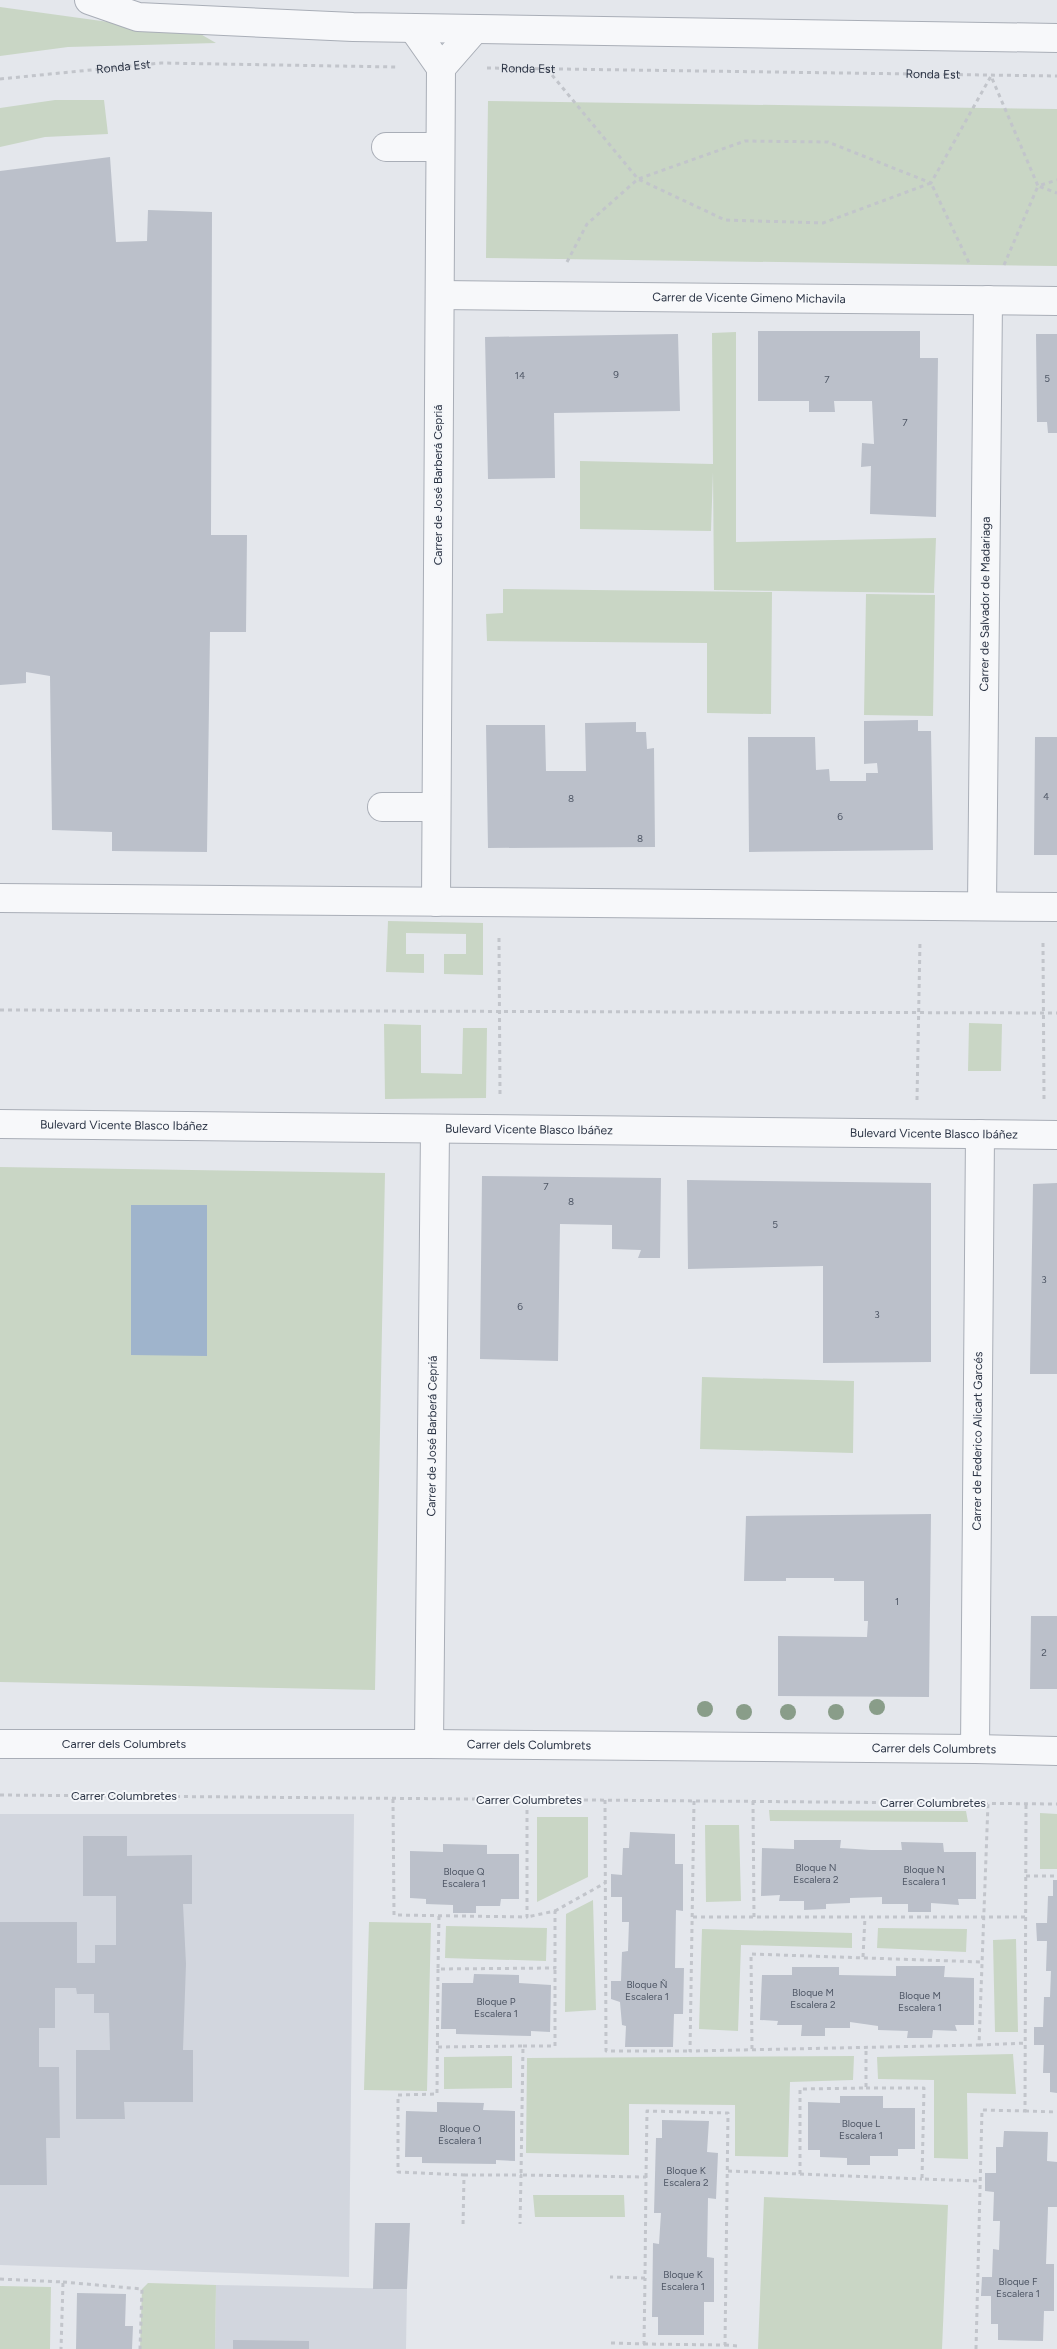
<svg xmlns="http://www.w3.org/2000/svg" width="1057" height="2349" viewBox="0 0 1057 2349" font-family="Figtree,sans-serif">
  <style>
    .built { fill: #d2d6de }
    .green { fill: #c9d6c5 }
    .water { fill: #9fb4cc }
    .building { fill: #bbc0ca }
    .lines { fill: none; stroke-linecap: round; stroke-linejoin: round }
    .minor-casing { stroke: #a9aeb7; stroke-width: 30 }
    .path { stroke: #c2c5cb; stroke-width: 3; stroke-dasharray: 4 4; stroke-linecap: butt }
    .minor { stroke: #f7f8fa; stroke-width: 28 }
    .tree { fill: #899d89 }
    .labels { text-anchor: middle; stroke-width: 4; stroke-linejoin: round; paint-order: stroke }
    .number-label { font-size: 10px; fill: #4f5766 }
    .street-label { font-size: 12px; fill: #2b3445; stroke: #f4f6f9 }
  </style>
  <rect width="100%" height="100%" fill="#e4e7ec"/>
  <path class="built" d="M0,1814h354l-5,463 -349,-12z
    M216,2285l191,4 -1,60h-191z"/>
  <path class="green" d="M0,7l174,24 23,1 19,11 -148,4 -68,9z
    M55,100h49l4,34 -63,3 -45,10v-39z
    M488,101l569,8v157l-571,-8z
    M736,332v210l200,-4 -2,55 -220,-3 -1,-118 -2,59 -131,-2v-68l133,3 -1,-131z
    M503,589l269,3 -1,122 -64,-1v-70l-220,-2 -1,-27 17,-1z
    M866,594l69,1 -2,121 -69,-1z
    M388,921l95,2v52l-39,-1v-20h22v-20l-60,-1v21h18v19l-38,-1z
    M969,1023l33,1 -1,47h-33z
    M384,1024l37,1v48l41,1 1,-46h24l-1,70 -101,1z
    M0,1167l385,6 -10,517 -375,-8z
    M702,1377l152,4 -1,72 -153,-4z
    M769,1810l197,1 2,11 -198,-1z
    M1040,1813l17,1v55h-17z
    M537,1817h51v60l-51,25z
    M705,1825h34l2,76 -35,1z
    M593,1900l3,110 -31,2 1,-98z
    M369,1922l62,1 -4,168 -63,-1z
    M446,1926l101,2 -1,33 -101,-3z
    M878,1928l89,1 -1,23 -89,-4z
    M702,1929l150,4v15l-111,-3 -3,86 -39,-2z
    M1016,1939l2,93h-23l-2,-92z
    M1013,2054l3,40 -49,-1 1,66 -34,-1v-78l-56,-1 -1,-22z
    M512,2056v32l-68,1v-32z
    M854,2056l-1,24 -63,2 -2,75 -53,-1v-51l-106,-1v51l-103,-2 1,-95z
    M533,2195h91l1,22h-90z
    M764,2197l184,8 -6,144h-184z
    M148,2283l68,2 -1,64h-75l2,-60z
    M0,2286l51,1 -1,62h-50z"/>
  <path class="water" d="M131,1205h76v151l-76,-1z"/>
  <path class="building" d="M110,157l6,85 31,-1 1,-31 64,2 -1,323h36l-1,97h-36l-3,220 -95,-1v-19l-60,-2 -2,-154 -24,-4v11l-26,2v-514z
    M758,331h162v27h18l-2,159 -66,-3 1,-48 -10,1 1,-24 12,1 -2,-43h-38l1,11h-26v-11h-51z
    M678,334l2,77 -126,2 1,65 -67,1 -3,-142z
    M1036,334h21v99h-9l-1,-11h-10z
    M918,720v11h13l2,119 -184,2 -1,-115h67l1,33 13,-1 1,12h36v-8h12l-1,-10 -13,1v-43z
    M636,722v10h10l1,17 7,-1 1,99 -167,1 -2,-123h59l1,46h40l-1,-48z
    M1035,737h22v118h-23z
    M482,1176l179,2 -1,80h-22l3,-8 -29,-1v-24l-52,-1 -2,137 -78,-2z
    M687,1180l244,3v179l-108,1v-97l-135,3z
    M1057,1183v191h-27l3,-190z
    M931,1514l-2,183 -151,-1v-60l89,1 1,-16h-4v-40h-30v-3h-48v3h-42l2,-65z
    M1031,1616h26v73h-27z
    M630,1832l45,2v30h8v47l-7,-1 -1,58h9l-1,46h-9l-1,33h-48l1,-21 -4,-1 -2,-23 -9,-3v-18h10l1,-29 6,-1 1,-29h-7v-25h-11v-23l11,1 1,-27h6z
    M83,1836h44v20l65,-1v49h-9l3,60 -3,86h10v52h-69l1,17h-49v-69h34l-1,-37h-15v-19h-17l-1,-6h-21v40h-16v39h20l1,71h-14l1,47h-47v-263h77v41h18v-18h21v-49h-33z
    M794,1840h47l-1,8 31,2h31l-1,-8 42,1 1,9h32v47h-18l1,6 -28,-2v9h-23v-8h-26v-7l-32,1v5l-24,1v5l-22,1v-9h-25l1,-6 -19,1 1,-48 32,1z
    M443,1844l44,1v9h32v45h-18l-1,7h-24v7h-23v-8l-27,-1v-5l-16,-1v-47l33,1z
    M1053,1880h4v213l-7,-1v-19h-7l1,-28h-10v-18h9l1,-30h6l1,-26h-5l1,-30h-10l-1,-18h11l1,-27h5z
    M896,1966h49l-1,11 30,1v47h-19l2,6 -24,-1 -1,8h-25l1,-7 -30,-1v-4l-28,-4v6h-25v8h-24l1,-11h-25l1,-4 -18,-1 2,-45h30v-8h47v8l57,1z
    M474,1974l45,1v8l32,2 -1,47 -19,-1v5l-75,-2v-5h-15l1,-46h31z
    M840,2096h43v12h32v41h-17v7h-28v9h-23v-7l-27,-1v-7h-12v-48l32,1z
    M437,2102l47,1 -1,7 32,1v50l-19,-1v4l-74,-1v-6h-17l1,-46 31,1z
    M662,2120l47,1 -2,31 11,1 -2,46 -8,-1 -1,59 7,1v44h-10v33h-46v-18h-6l1,-74 6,1 2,-31h-7l2,-75h6z
    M1004,2131l44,1 -1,29 10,1v45h-9l-1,30 -1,27h8v47h-10l-1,30 -45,-1v-16h-7v-28h-10l1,-19h10l1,-28 6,1 1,-29h-7l1,-29 -9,-1v-18h11v-26h7z
    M375,2223h35l-3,66h-34z
    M77,2293l49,1 -1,32h8l-1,23h-56z
    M233,2340l76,1v8h-76z"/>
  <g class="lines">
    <g class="minor-casing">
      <g id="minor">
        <path d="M89,0l49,17 215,10 704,11"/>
        <path d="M413,28l28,40 -5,834"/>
        <path d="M441,68l34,-39"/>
        <path d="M386,147h54"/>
        <path id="s3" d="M440,295l617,6"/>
        <path d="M382,807h54"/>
        <path d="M0,898l1057,9"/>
        <path id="s4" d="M982,906l6,-606"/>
        <path id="s5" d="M0,1124l1057,11"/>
        <path id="s6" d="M0,1744h429l546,5 82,2"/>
        <path id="s7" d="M429,1744l6,-615"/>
        <path id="s8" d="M975,1749l5,-615"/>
      </g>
    </g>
    <g class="path">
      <path id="s1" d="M487,68l570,8"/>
      <path d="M547,69l91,110 87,41 98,3 108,-40 39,82"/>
      <path id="s2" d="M0,79l161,-16 235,4"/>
      <path d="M567,262l20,-38 51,-45 107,-38 83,1 103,41 60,-107 47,110 19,-6"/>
      <path d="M1004,265l34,-79 19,7"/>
      <path d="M499,938l1,156"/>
      <path d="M1043,943l1,156"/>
      <path d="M0,1010l1057,3"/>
      <path d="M917,1100l3,-159"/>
      <path d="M0,1795l1057,9"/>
      <path d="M393,1799l1,116 133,2v-117"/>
      <path d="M605,1800l1,251h84"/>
      <path d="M694,1801l-4,250 289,-6 9,-242"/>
      <path d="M753,1801l1,116"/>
      <path d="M1026,1876h31"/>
      <path d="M555,1911l50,-28"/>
      <path d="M439,1916l-1,53 117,-1v-57l-28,6"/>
      <path d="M693,1917h333"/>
      <path d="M863,1957l2,-40"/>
      <path d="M438,1969l-1,125 -39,1v77l66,3 -1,52"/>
      <path d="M979,2045l47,-2"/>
      <path d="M523,2046h32v-78"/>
      <path d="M438,2047l85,-1 -2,129 125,2 -1,101 -35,-1"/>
      <path d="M752,2049l-1,-95 231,8"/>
      <path d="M866,2088h58l-2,91 57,2"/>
      <path d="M1025,2111l32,1"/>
      <path d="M728,2171l72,3v-85l66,-1v-41"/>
      <path d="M800,2174l122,5"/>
      <path d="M464,2175h57l-1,49"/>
      <path d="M0,2279l63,3 -2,67"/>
      <path d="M63,2282l79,7 -2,60"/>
      <path d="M611,2343l33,1 1,-66"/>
      <path d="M644,2344l81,1 3,-232 -81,-2 -1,66"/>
      <path d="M725,2345l13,1v3"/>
      <path d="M976,2349l6,-239 43,1 1,-307"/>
    </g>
    <use href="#minor" class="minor"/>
  </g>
  <g class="tree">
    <circle cx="877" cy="1707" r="8"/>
    <circle cx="705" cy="1709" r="8"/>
    <circle cx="744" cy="1712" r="8"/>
    <circle cx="788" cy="1712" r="8"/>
    <circle cx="836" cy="1712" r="8"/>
  </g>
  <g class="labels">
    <g class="number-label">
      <text x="616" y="378">9</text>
      <text x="520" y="379">14</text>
      <text x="1047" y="382">5</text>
      <text x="827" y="383">7</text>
      <text x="905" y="426">7</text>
      <text x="1046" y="800">4</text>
      <text x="571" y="802">8</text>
      <text x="840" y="820">6</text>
      <text x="640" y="842">8</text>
      <text x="546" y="1190">7</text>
      <text x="571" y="1205">8</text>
      <text x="775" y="1228">5</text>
      <text x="1044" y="1283">3</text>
      <text x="520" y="1310">6</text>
      <text x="877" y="1318">3</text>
      <text x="897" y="1605">1</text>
      <text x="1044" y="1656">2</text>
      <text x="816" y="1871">Bloque N<tspan x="816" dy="12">Escalera 2</tspan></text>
      <text x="924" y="1873">Bloque N<tspan x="924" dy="12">Escalera 1</tspan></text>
      <text x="464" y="1875">Bloque Q<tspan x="464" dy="12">Escalera 1</tspan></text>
      <text x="647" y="1988">Bloque Ñ<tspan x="647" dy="12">Escalera 1</tspan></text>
      <text x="813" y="1996">Bloque M<tspan x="813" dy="12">Escalera 2</tspan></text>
      <text x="920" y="1999">Bloque M<tspan x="920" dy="12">Escalera 1</tspan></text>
      <text x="496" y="2005">Bloque P<tspan x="496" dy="12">Escalera 1</tspan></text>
      <text x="861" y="2127">Bloque L<tspan x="861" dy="12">Escalera 1</tspan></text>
      <text x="460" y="2132">Bloque O<tspan x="460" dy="12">Escalera 1</tspan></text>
      <text x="686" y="2174">Bloque K<tspan x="686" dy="12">Escalera 2</tspan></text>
      <text x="683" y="2278">Bloque K<tspan x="683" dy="12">Escalera 1</tspan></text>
      <text x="1018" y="2285">Bloque F<tspan x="1018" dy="12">Escalera 1</tspan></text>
    </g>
    <g class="street-label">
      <text dy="4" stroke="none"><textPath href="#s2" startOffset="124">Ronda Est</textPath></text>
      <text dy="4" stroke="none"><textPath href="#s1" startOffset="41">Ronda Est</textPath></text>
      <text dy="4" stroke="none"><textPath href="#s1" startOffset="446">Ronda Est</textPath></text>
      <text dy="4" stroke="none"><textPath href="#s3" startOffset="309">Carrer de Vicente Gimeno Michavila</textPath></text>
      <text transform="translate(438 485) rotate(-90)" y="4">Carrer de José Barberá Cepriá</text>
      <text dy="4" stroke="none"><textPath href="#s4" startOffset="302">Carrer de Salvador de Madariaga</textPath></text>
      <text dy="4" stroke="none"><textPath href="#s5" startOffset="124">Bulevard Vicente Blasco Ibáñez</textPath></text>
      <text dy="4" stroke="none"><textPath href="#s5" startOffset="529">Bulevard Vicente Blasco Ibáñez</textPath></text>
      <text dy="4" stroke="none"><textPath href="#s5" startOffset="934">Bulevard Vicente Blasco Ibáñez</textPath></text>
      <text dy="4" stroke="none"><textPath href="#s7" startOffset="308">Carrer de José Barberá Cepriá</textPath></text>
      <text dy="4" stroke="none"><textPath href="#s8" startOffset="308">Carrer de Federico Alicart Garcés</textPath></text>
      <text dy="4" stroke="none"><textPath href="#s6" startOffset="124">Carrer dels Columbrets</textPath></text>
      <text dy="4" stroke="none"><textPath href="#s6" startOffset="529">Carrer dels Columbrets</textPath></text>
      <text dy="4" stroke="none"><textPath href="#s6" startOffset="934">Carrer dels Columbrets</textPath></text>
      <text x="124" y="1800">Carrer Columbretes</text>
      <text x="529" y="1804">Carrer Columbretes</text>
      <text x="933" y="1807">Carrer Columbretes</text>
    </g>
  </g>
</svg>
